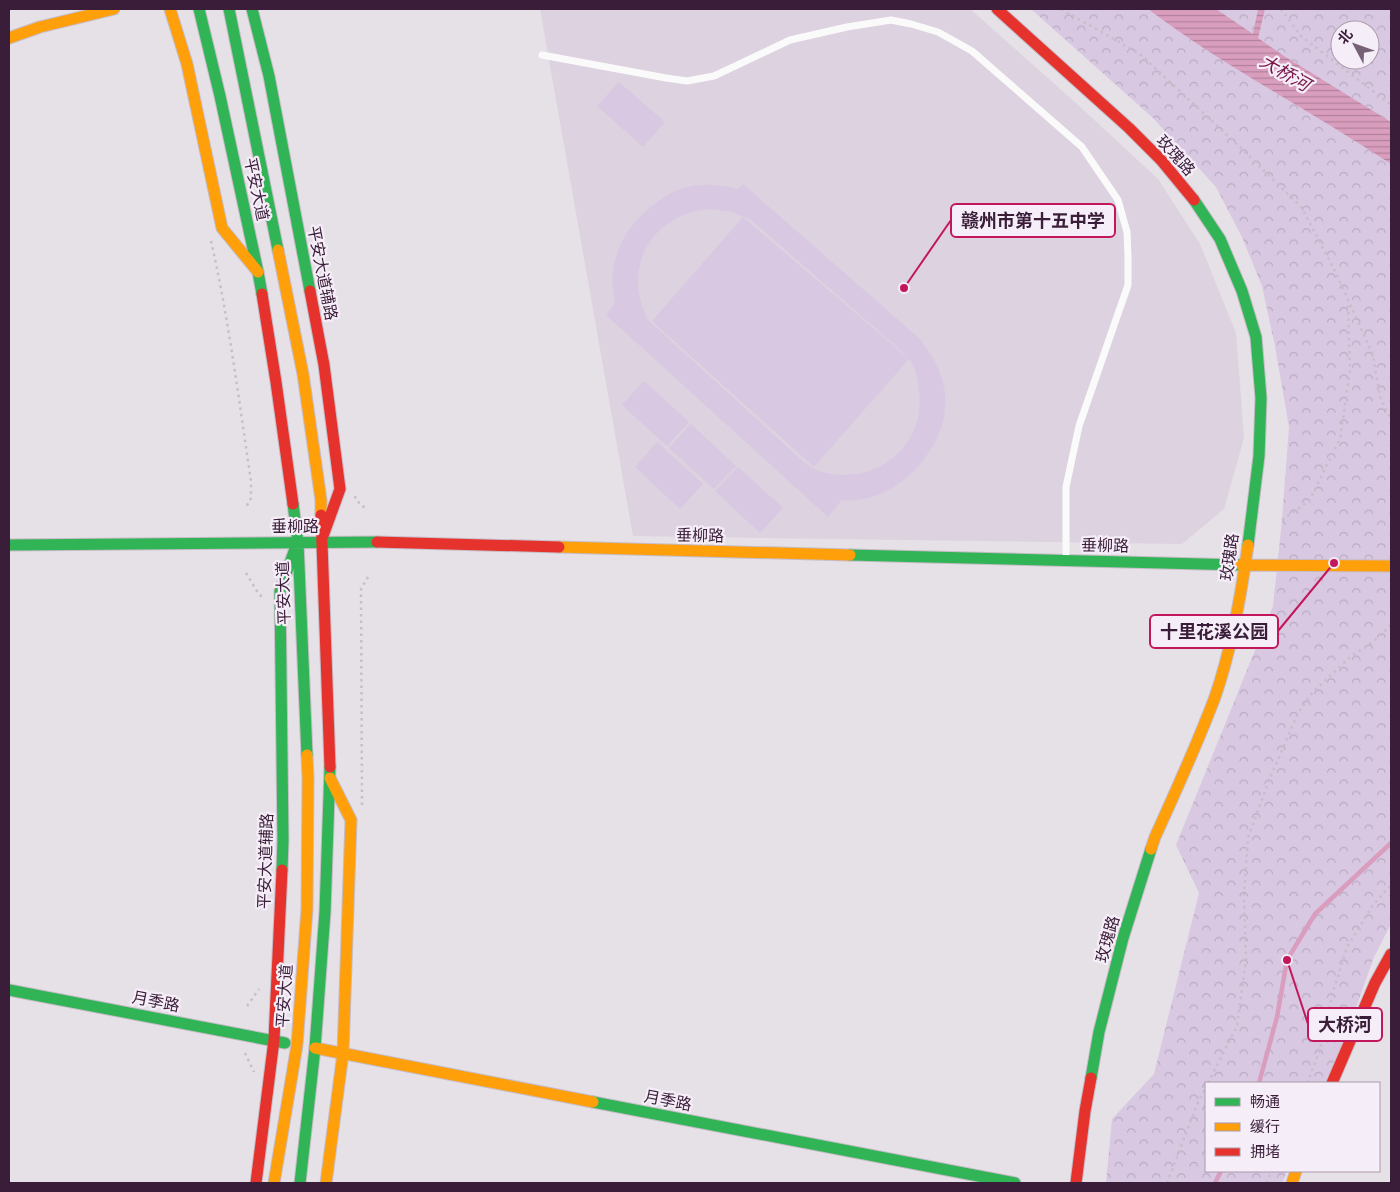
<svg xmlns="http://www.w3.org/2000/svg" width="1400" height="1192" viewBox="0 0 1400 1192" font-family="'Golos Text','Noto Sans SC',sans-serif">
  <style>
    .built { fill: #ddd2df }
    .grass { fill: #d8c8e2; fill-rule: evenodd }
    .forest { fill: url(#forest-crowns); fill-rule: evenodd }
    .water { fill: url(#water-rules) }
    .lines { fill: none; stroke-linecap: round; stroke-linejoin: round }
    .stream { stroke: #d99ebe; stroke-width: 4.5 }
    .fast-casing { stroke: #c6bcc7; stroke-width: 13 }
    .slow-casing { stroke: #c6bcc7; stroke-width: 13 }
    .jam-casing { stroke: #c6bcc7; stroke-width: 13 }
    .path { stroke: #c8bec8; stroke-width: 2.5; stroke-dasharray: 2.5 4; stroke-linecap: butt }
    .lane { stroke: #fbfafb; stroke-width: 7 }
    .fast { stroke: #30b455; stroke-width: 11 }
    .slow { stroke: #ff9f0a; stroke-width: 11 }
    .jam { stroke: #e5322d; stroke-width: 11 }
    .labels { text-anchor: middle; stroke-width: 4.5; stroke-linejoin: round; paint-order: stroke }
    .street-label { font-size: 16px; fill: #3a1e39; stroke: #f5edf7 }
    .water-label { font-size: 18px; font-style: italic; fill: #781649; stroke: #f5edf7 }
    .leader { fill: none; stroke: #c2185b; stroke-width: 2 }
    .callout-dot { fill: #c2185b; stroke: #f5edf7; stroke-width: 2 }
    .callout { fill: #f5edf7; stroke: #c2185b; stroke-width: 2 }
    .callout-label { font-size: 18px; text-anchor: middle; font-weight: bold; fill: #3a1e39 }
  </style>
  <defs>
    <pattern id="forest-crowns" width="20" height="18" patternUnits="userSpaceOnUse" patternTransform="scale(1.25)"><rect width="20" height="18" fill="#d8c8e2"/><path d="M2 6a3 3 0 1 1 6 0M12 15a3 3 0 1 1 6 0" fill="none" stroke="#baabc3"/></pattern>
    <pattern id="water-rules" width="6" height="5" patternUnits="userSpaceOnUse" patternTransform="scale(1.25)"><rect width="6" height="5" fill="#d99ebe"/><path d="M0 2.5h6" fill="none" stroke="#b1809b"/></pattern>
  </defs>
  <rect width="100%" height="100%" fill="#e6e0e7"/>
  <path class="built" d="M540,9h430l107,95 81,75 42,65 36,89 8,105 -20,71 -42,35 -549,-8z"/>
  <path class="grass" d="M619,82l46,40 -22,25 -46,-41z
    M743,184l177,155c10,14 21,30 24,48 2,11 2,26 -2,38 -11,36 -46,71 -85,75 -5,1 -10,0 -15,0l-14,17 -222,-202 9,-12c-9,-43 8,-76 42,-101 9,-6 20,-13 31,-15 17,-4 34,-2 50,2zM709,209l23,3 18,7 154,134 4,5 -165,-141 -91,104 162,146 95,-108c7,10 9,20 10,32 7,53 -40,93 -92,82 -7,-1 -14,-5 -21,-9l-157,-143c-29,-51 2,-107 60,-112z
    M644,381l45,41 -22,24 -45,-41z
    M691,424l45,42 -22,23 -45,-41z
    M657,442l46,42 -23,25 -45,-42z
    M738,467l45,41 -23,25 -45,-42z"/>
  <path class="forest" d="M1031,9h360v915l-17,33 -26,73 -23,53h-119v88h81l-5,12h-176l6,-64 42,-45 45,-181 -23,-48 97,-239 9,-86 7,-93 -14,-81 -13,-60 -20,-49 -26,-50 -63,-69zM1340,30h30v30h-30z"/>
  <path class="water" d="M1148,9h68l37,25 5,-25h7l-7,29 26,18 107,66v42c-80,-53 -166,-97 -243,-155z"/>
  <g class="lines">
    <path class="stream" d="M1259,1083l18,-66 10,-57 28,-46 76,-71
      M1215,1183l6,-12"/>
    <g class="fast-casing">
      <path id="fast" d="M199,9l21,87 38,176 4,22
        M229,9l49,241
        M252,9l17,67 41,215
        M1194,200l26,39 22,52 14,46 5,61 -2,58 -11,89
        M293,504l5,38 9,213
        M9,545l368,-3
        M850,555l391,10
        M282,870l1,-30 -3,-249 17,-48
        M9,990l276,53
        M1091,1078l8,-46 24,-94 28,-89
        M593,1102l422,81
        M300,1183l15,-135 10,-136 5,-145"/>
    </g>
    <g class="slow-casing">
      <path id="slow" d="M170,9l17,55 35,164 36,44
        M9,38l31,-11 74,-18
        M278,250l25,124 18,126v15
        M559,547l291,8
        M1241,565l150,1
        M1151,849l4,-12c21,-46 42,-92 60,-140 17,-49 26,-101 33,-152
        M315,1048l278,54
        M274,1183l23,-138 10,-136 1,-130 -1,-24
        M326,1183l17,-130 8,-233 -21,-42
        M1292,1183l4,-12"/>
    </g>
    <g class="jam-casing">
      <path id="jam" d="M997,9l132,119 32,32 33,40
        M310,291l14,74 16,124 -17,47
        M262,294l14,88 17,122
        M321,515l9,252
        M377,542l182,5
        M1332,1083l43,-100 16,-29
        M256,1183l18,-143 8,-170
        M1076,1183l9,-72 6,-33"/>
    </g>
    <path class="path" d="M1061,9l79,45 101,94 61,60 34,65 37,82 7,42 11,23
      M1281,9l20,27 90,69
      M211,241c18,79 28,160 40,240v17l-6,11
      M355,496l1,4 9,8
      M1282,520l27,-19 31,-62 10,-69 -2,-68
      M246,573l11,18 7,9
      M362,805l-1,-216 7,-12
      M247,1006l12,-17
      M245,1053l9,19
      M1208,1083l29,-57 9,-66 -2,-66 4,-56 20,-55 30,-70 14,-20 38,-36 23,-15 18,-17
      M1307,1083l12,-30 14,-61 14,-45 26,-42 18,-20
      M1167,1183l30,-78 9,-19
      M1266,1183l6,-12"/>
    <path class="lane" d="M542,55l124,23 21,3 27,-5 76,-36 57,-13 44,-7 20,4 27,8 34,19 110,96 36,53 9,32 1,25v28l-49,141 -13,61v73"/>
    <use href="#fast" class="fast"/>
    <use href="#slow" class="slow"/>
    <use href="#jam" class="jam"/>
  </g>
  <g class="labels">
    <g class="street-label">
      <text transform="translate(1176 155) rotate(48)" y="6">玫瑰路</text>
      <text transform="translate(257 189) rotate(78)" y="6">平安大道</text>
      <text transform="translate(323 273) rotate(79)" y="6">平安大道辅路</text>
      <text x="295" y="532">垂柳路</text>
      <text transform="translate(700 535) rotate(1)" y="6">垂柳路</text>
      <text transform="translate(1105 545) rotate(1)" y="6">垂柳路</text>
      <text transform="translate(1229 557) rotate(-82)" y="6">玫瑰路</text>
      <text transform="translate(283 593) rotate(-92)" y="6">平安大道</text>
      <text transform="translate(265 861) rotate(-88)" y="6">平安大道辅路</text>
      <text transform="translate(1107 939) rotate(-74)" y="6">玫瑰路</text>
      <text transform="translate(284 996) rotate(-86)" y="6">平安大道</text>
      <text transform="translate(156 1001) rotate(11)" y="6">月季路</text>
      <text transform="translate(668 1100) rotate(11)" y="6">月季路</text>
    </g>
    <g class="water-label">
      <text transform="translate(1285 73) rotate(30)" y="6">大桥河</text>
    </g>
  </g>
  <path class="leader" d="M904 288L951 220M1334 563L1278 631M1287 960L1308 1024"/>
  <g class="callout-dot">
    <circle cx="904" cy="288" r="5"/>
    <circle cx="1334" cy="563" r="5"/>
    <circle cx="1287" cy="960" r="5"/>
  </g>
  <g class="callout">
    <rect x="951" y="204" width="164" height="33" rx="5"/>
    <rect x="1150" y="615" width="128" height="33" rx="5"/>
    <rect x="1308" y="1008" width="74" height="33" rx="5"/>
  </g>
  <g class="callout-label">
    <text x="1033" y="227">赣州市第十五中学</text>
    <text x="1214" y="638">十里花溪公园</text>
    <text x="1345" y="1031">大桥河</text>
  </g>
  <rect width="1400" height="1192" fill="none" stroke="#3a1e39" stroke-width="20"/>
  <rect x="1205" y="1082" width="175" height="90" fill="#f5edf7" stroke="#aa9aab"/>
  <rect x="1215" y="1098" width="25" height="8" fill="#30b455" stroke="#aa9aab"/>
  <text x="1250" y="1107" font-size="15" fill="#3a1e39">畅通</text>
  <rect x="1215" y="1123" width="25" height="8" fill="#ff9f0a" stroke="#aa9aab"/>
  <text x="1250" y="1132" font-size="15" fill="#3a1e39">缓行</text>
  <rect x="1215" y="1148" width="25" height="8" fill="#e5322d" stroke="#aa9aab"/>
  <text x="1250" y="1157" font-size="15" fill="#3a1e39">拥堵</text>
  <g transform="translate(1355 45) rotate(311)"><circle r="24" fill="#f5edf7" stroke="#aa9aab"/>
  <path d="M0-4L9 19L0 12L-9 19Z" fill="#766276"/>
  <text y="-8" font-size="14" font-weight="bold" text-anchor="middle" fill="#3a1e39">北</text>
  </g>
</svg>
